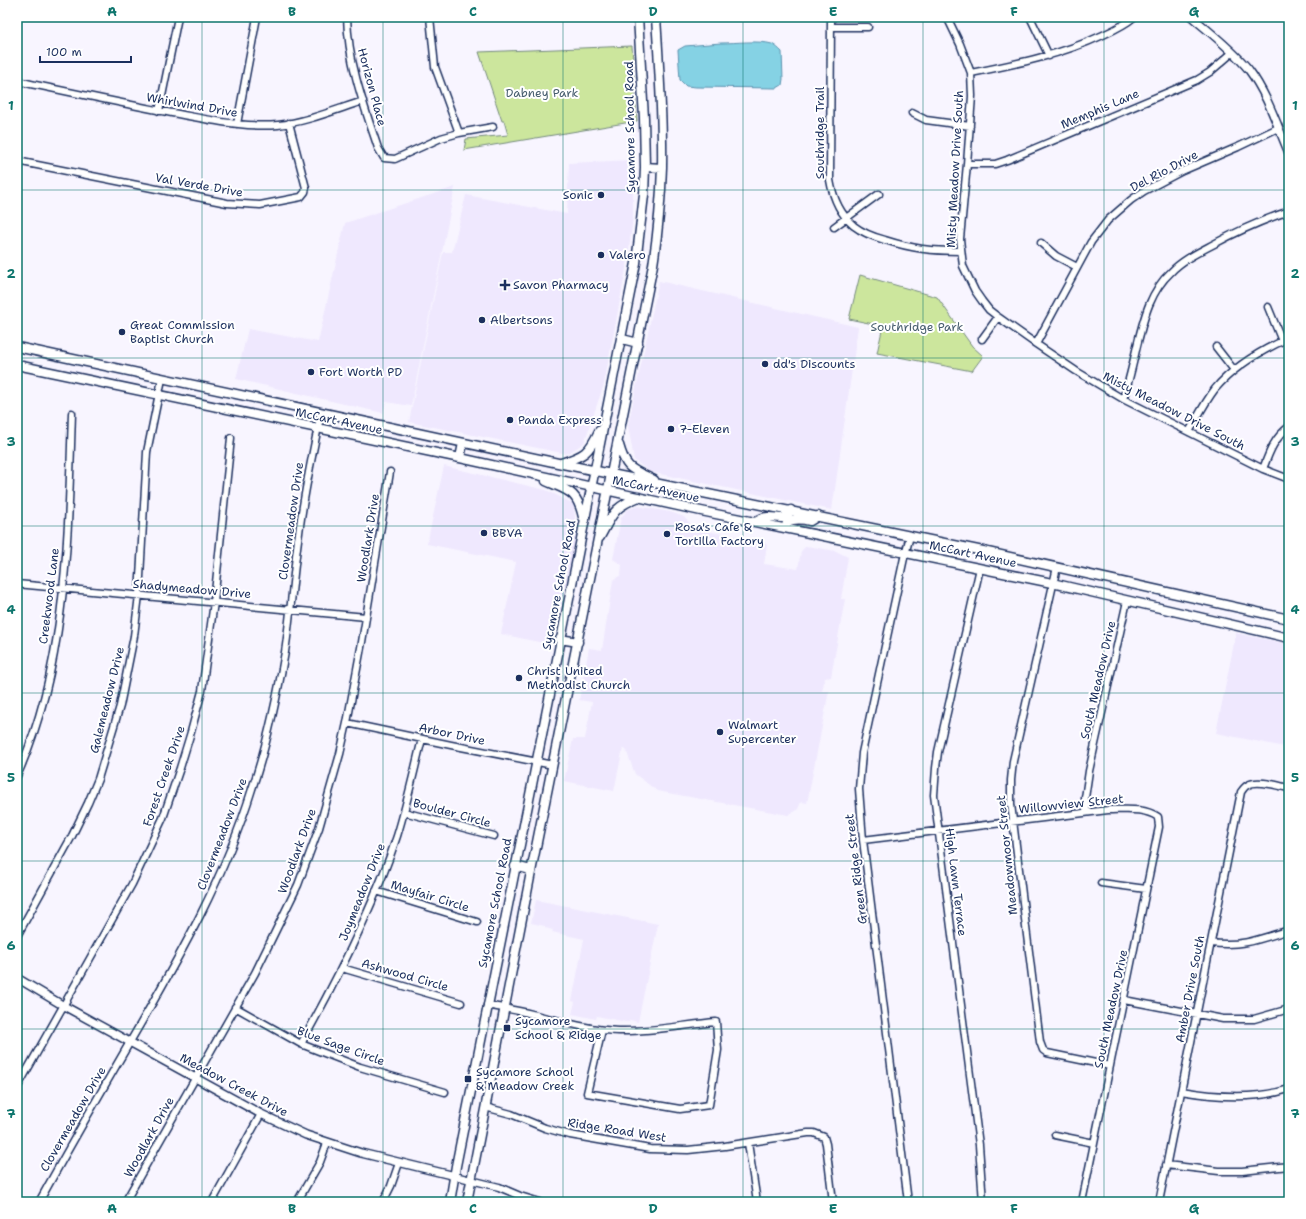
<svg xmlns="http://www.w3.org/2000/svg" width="1306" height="1219" viewBox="0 0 1306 1219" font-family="'Shantell Sans',sans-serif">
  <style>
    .built { fill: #efe8fe }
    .green { fill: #cce69d; stroke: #748a7e }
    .water { fill: #85d2e4; stroke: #5b91ae }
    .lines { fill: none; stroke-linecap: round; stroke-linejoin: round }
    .minor-casing { stroke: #1b2f5e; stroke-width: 9 }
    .tertiary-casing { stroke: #1b2f5e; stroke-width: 10 }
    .secondary-casing { stroke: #1b2f5e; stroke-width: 11 }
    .minor { stroke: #fff; stroke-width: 6 }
    .tertiary { stroke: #fff; stroke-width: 7 }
    .secondary { stroke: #fff; stroke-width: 8 }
    .grid { fill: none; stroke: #0f766e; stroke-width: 1; stroke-opacity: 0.55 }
    .poi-dot { fill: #1b2f5e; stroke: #fff; stroke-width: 1.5 }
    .labels { text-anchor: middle; stroke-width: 4; stroke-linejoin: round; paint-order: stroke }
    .street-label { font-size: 12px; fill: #1b2f5e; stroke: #fff }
    .park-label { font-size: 12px; fill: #475d6e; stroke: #fff }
    .poi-label { font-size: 12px; fill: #1b2f5e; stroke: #fff; text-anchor: start }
    .neatline { fill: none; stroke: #0f766e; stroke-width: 1.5 }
    .grid-label { font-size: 13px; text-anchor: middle; font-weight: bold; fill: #0f766e }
  </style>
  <rect width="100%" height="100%" fill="#f8f5ff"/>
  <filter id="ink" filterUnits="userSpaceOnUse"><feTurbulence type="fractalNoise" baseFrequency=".025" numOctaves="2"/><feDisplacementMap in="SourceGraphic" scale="8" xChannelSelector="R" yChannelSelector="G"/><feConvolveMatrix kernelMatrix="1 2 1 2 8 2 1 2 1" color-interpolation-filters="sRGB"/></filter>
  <g filter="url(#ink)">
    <path class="built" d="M633,160v56l-5,42 -24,126 -20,59 -17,11 -158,-32 34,-170h9l14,-57 101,19 2,-51z
      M455,187l-44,219 -25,-4 -3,11 -147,-34 12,-50 70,13 27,-119z
      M659,281l199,46 -26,183 -182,-38 -16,-12 -6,-35z
      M444,466l102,24 28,14 2,31 -23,110 -52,-11 15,-72 -89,-18z
      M637,506l33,6 14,5 11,12 67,12 5,4 -3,19 34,5 3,-18 5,-5 30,5 12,6 -7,42h4l-14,78 -6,1 -3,13h7l-22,112 -6,-1 -3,7 -10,6 -131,-24 -22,-17 -9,-24 -3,-2 -9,43 -50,-10 9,-42h12l7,-37 -13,-2 10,-52 13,2 11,-70 8,-5 1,-10 -9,-6 8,-41 6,-8z
      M1236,633l53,11v104l-73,-15z
      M536,900l122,24 -20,98 -8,-2 -1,2h-3l-29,-6 -1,3 -24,-5 3,-12 -3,-1 12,-62 -32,-7 1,-2 -8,-2v-2l-14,-3z"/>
    <path class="green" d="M632,46l5,75 -173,29 2,-11 42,-4 -4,-14h-2l-23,-69z
      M860,275l77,22 35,49 11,10 -11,15 -95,-18 6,-27 -34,-7z"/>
    <path class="water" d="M721,43c15,0 37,-3 51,1 4,2 7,5 10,8l1,27 -1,6 -5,3 -81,-1 -10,-1 -6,-6 -2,-30 7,-4z"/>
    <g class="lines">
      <g class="minor-casing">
        <path id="minor" d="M347,17c1,45 17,89 31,131l6,10 11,1 46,-21 18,-5 34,-6
          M430,17l5,50 24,66
          M831,17l-1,163c3,18 10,34 24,46 9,7 20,11 31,14 28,9 46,11 76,11
          M947,17l13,27 11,29 1,23 -5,68 -7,75 3,27 12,25 7,10 7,9 9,7 38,27 40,27 47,28 140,70 26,10
          M1030,17l19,39
          M831,27h37
          M971,73c45,-9 90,-18 132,-38 11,-5 22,-10 31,-18
          M17,81c52,11 103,22 155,32 34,6 71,15 106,12 28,-3 57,-15 85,-24
          M159,111l19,-94
          M912,113l14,7 44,6
          M237,124l20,-107
          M17,161l210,42 33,2 41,-8 4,-5 1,-4 -17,-65
          M967,164h28l12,-4 190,-80 13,-8 22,-19
          M834,227l45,-33
          M1041,243l15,13 21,11
          M1268,307l14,34
          M982,339l16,-22
          M1036,344l55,-102 17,-22 23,-20 13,-9 38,-20 56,-24 40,-19
          M1216,347l18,23
          M1123,399c11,-31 14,-64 26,-94 5,-12 12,-24 22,-33 11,-12 28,-20 43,-28 24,-13 49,-24 75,-33
          M1189,432c8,-14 16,-30 26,-43 19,-23 47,-39 74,-51
          M1263,469c6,-16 11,-31 26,-42
          M1057,567l-44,194 -2,19v24l29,238 3,8 4,3 63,13
          M980,568l-42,184 -2,16 -2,27 45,350 4,57
          M17,584l349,33
          M347,723l104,22 102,20
          M17,776c51,-113 51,-241 55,-363
          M404,812l90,24
          M1087,812l-2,-14 4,-27 38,-170
          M863,840l245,-30c16,0 36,-3 50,7l1,10 -77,375
          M1101,883l45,6
          M376,891l101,31
          M17,936l55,-100 16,-33 10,-24 22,-73 14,-70 5,-41 8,-143 15,-73
          M1211,943c31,4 49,-4 78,-13
          M342,968l119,35
          M1124,1000l99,19h31l35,-10
          M487,1005c15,3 30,5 45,9 29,7 57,16 87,17 31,1 65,-6 97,-9l2,28 -9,55 -29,4 -93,-16 15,-63
          M235,1007l66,37 59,23 85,25
          M301,1044c37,-66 72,-135 96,-208 10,-32 17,-65 25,-97
          M17,1088l115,-204 31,-66 17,-50 11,-36 11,-41 3,-23 9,-66 17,-164
          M1181,1091c35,6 74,9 108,-2
          M485,1107l26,7 34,14 25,7 80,14 38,1 37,-4 83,-13h6l10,4 2,7 7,58
          M1055,1135l39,8
          M748,1143l9,59
          M1166,1165l53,6h23l47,-5
          M455,1176l44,11 21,9 20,6
          M39,1202c31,-56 63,-112 95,-167 46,-79 91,-158 118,-246 15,-44 25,-91 33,-137 6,-39 8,-79 14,-119 5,-41 14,-81 22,-121
          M125,1202l130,-229 43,-88 21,-57 21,-74 7,-31 15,-81 28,-170
          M212,1202l49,-88
          M297,1202l23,-40 7,-19
          M383,1202l8,-16 8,-23
          M908,1202l-45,-362 -4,-51 3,-36 42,-195 6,-22
          M1159,1202l82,-410c2,-3 4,-6 7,-7 9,-6 31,1 41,3"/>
      </g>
      <g class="tertiary-casing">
        <path id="tertiary" d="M1192,17c19,16 42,34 57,53 18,24 28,55 40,83
          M17,978l47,28 197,108 45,21 55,18 94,23"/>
      </g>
      <g class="secondary-casing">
        <path id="secondary" d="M645,167l17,1
          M622,339l16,4
          M17,347l541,116 425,88 306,68
          M17,365l443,93 241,53 351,72 237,55
          M619,445c7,25 13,24 35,35
          M460,458l3,-15
          M561,463c23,-7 28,-10 38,-32
          M546,481c23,10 31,10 37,36
          M755,522c4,-2 8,-5 12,-5 11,-1 17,6 24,-7
          M786,528l1,-6c8,-4 15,-3 23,-1l8,-5
          M600,537c13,-23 12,-29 39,-40
          M560,639l18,3
          M515,866l16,4
          M450,1202l6,-36 180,-903 8,-68 1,-28 -1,-49 -6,-101
          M467,1202l65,-335 121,-602c5,-33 8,-65 9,-98 1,-50 -3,-100 -6,-150"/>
      </g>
      <use href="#minor" class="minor"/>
      <use href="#tertiary" class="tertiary"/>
      <use href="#secondary" class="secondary"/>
    </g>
  </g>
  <path class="grid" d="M202,17v1185M383,17v1185M563,17v1185M743,17v1185M923,17v1185M1104,17v1185M17,190h1272M17,358h1272M17,526h1272M17,693h1272M17,861h1272M17,1029h1272"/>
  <g class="poi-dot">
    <circle cx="601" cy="195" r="4"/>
    <circle cx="601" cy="255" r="4"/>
    <path d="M503 279h4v4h4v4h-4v4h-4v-4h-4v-4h4z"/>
    <circle cx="482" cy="320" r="4"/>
    <circle cx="122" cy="332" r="4"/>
    <circle cx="765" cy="364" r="4"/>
    <circle cx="311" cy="372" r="4"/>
    <circle cx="510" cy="420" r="4"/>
    <circle cx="671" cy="429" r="4"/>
    <circle cx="484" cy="533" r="4"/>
    <circle cx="667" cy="534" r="4"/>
    <circle cx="519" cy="678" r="4"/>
    <circle cx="720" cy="732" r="4"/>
    <rect x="503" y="1024" width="8" height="8" rx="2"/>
    <rect x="464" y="1075" width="8" height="8" rx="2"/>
  </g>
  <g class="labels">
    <g class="street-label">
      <text transform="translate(372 87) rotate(75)" y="4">Horizon Place</text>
      <text transform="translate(192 105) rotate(10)" y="4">Whirlwind Drive</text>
      <text transform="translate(1100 109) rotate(-23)" y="4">Memphis Lane</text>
      <text transform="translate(630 127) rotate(-91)" y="4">Sycamore School Road</text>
      <text transform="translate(820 133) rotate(-90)" y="4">Southridge Trail</text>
      <text transform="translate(955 169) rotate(-87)" y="4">Misty Meadow Drive South</text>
      <text transform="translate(1164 171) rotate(-28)" y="4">Del Rio Drive</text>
      <text transform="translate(199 185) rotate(10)" y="4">Val Verde Drive</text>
      <text transform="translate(1174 411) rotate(27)" y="4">Misty Meadow Drive South</text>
      <text transform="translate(339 421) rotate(12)" y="4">McCart Avenue</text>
      <text transform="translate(656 489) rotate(12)" y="4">McCart Avenue</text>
      <text transform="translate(291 521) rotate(-82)" y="4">Clovermeadow Drive</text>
      <text transform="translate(368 538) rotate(-81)" y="4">Woodlark Drive</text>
      <text transform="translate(973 554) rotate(12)" y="4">McCart Avenue</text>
      <text transform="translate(559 585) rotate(-79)" y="4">Sycamore School Road</text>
      <text transform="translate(192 589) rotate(5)" y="4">Shadymeadow Drive</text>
      <text transform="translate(49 596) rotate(-83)" y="4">Creekwood Lane</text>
      <text transform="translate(1098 680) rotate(-77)" y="4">South Meadow Drive</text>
      <text transform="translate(107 700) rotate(-76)" y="4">Galemeadow Drive</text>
      <text transform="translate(452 734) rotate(12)" y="4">Arbor Drive</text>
      <text transform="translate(164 776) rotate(-71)" y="4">Forest Creek Drive</text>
      <text transform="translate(1071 804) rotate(-6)" y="4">Willowview Street</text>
      <text transform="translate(452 813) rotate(15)" y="4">Boulder Circle</text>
      <text transform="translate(222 834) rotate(-69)" y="4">Clovermeadow Drive</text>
      <text transform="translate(297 851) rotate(-70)" y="4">Woodlark Drive</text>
      <text transform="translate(1007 855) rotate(-96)" y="4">Meadowmoor Street</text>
      <text transform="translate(856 869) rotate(-97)" y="4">Green Ridge Street</text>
      <text transform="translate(956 882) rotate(83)" y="4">High Lawn Terrace</text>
      <text transform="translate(362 892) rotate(-68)" y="4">Joymeadow Drive</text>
      <text transform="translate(430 896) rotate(17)" y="4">Mayfair Circle</text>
      <text transform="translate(495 903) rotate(-79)" y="4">Sycamore School Road</text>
      <text transform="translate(405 975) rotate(16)" y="4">Ashwood Circle</text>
      <text transform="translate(1190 989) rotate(-79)" y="4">Amber Drive South</text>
      <text transform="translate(1111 1009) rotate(-78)" y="4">South Meadow Drive</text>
      <text transform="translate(341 1046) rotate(20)" y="4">Blue Sage Circle</text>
      <text transform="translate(234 1085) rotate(28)" y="4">Meadow Creek Drive</text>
      <text transform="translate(73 1119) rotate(-60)" y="4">Clovermeadow Drive</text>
      <text transform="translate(617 1130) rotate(9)" y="4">Ridge Road West</text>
      <text transform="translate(149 1137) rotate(-61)" y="4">Woodlark Drive</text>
    </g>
    <g class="park-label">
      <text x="542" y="97">Dabney Park</text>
      <text x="917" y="331">Southridge Park</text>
    </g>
    <g class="poi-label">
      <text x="593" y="199" text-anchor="end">Sonic</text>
      <text x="609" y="259">Valero</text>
      <text x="513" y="289">Savon Pharmacy</text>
      <text x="490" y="324">Albertsons</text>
      <text x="130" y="329">Great Commission<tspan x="130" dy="14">Baptist Church</tspan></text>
      <text x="773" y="368">dd's Discounts</text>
      <text x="319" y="376">Fort Worth PD</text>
      <text x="518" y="424">Panda Express</text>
      <text x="679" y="433">7-Eleven</text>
      <text x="675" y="531">Rosa's Cafe &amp;<tspan x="675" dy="14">Tortilla Factory</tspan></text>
      <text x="492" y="537">BBVA</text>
      <text x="527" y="675">Christ United<tspan x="527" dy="14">Methodist Church</tspan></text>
      <text x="728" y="729">Walmart<tspan x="728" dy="14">Supercenter</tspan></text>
      <text x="515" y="1025">Sycamore<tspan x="515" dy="14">School &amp; Ridge</tspan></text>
      <text x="476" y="1076">Sycamore School<tspan x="476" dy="14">&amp; Meadow Creek</tspan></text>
    </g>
  </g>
  <rect width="1306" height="1219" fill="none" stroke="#fff" stroke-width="44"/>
  <path d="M40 56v6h91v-6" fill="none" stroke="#1b2f5e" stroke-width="2"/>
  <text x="46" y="56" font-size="12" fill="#1b2f5e" stroke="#ffffff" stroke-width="3" paint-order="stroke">100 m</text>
  <rect x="22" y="22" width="1262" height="1175" class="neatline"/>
  <g class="grid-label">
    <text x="112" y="16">A</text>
    <text x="292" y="16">B</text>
    <text x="473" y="16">C</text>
    <text x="653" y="16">D</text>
    <text x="833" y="16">E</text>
    <text x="1014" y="16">F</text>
    <text x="1194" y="16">G</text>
    <text x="11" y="110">1</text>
    <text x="1295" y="110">1</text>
    <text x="11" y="278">2</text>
    <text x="1295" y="278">2</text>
    <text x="11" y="446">3</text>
    <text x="1295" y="446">3</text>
    <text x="11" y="614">4</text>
    <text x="1295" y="614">4</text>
    <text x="11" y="782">5</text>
    <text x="1295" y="782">5</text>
    <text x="11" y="950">6</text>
    <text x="1295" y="950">6</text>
    <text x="11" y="1118">7</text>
    <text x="1295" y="1118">7</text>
    <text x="112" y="1213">A</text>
    <text x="292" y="1213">B</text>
    <text x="473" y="1213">C</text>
    <text x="653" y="1213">D</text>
    <text x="833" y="1213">E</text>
    <text x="1014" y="1213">F</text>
    <text x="1194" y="1213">G</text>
  </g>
</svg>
